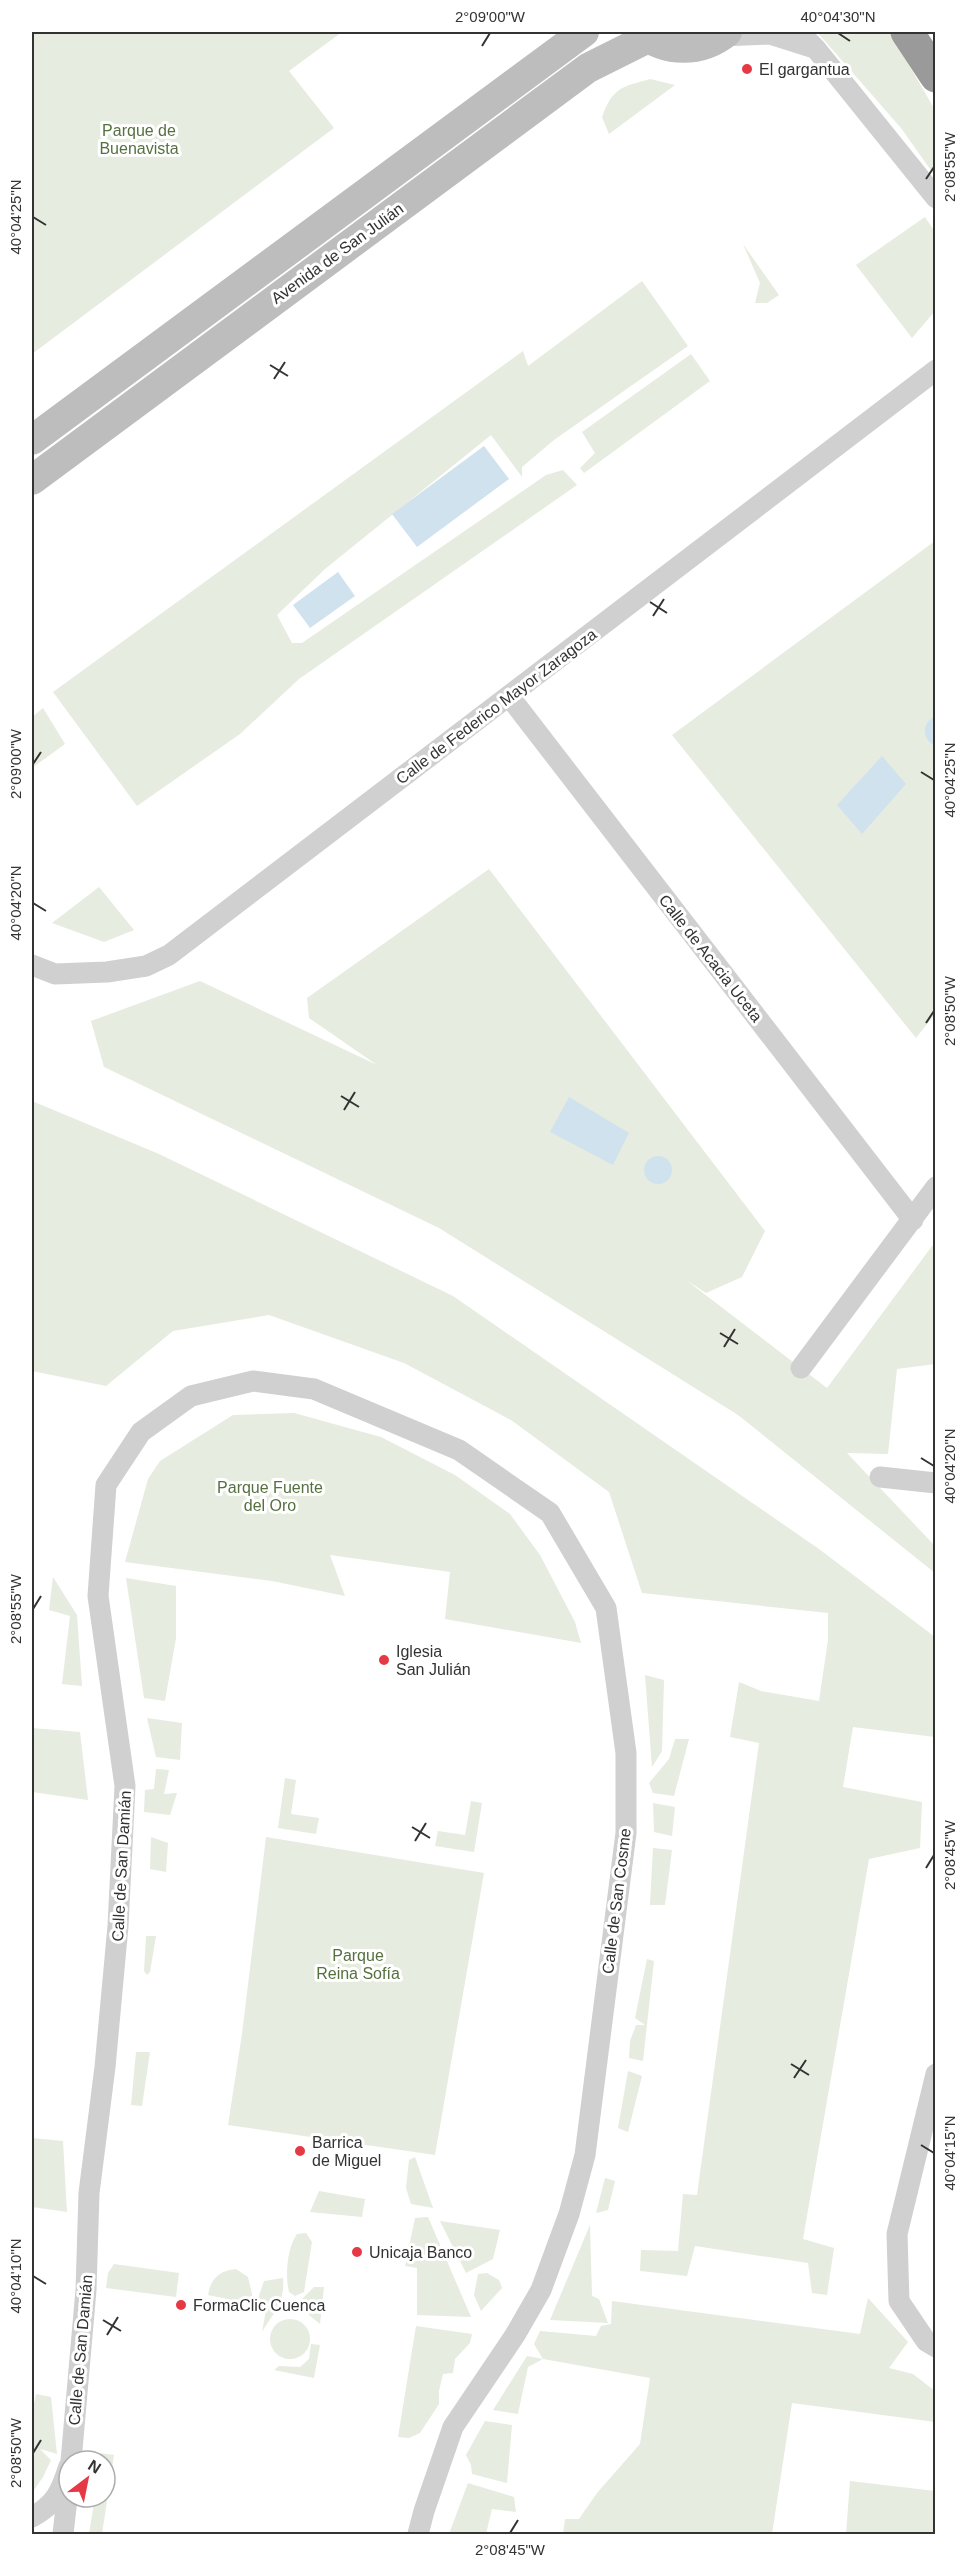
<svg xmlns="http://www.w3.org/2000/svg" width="967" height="2566" viewBox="0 0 967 2566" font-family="Arial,sans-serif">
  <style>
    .green { fill: #e6ecdf }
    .water { fill: #cfe2ee }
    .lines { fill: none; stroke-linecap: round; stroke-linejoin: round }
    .minor { stroke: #d0d0d0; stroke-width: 21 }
    .secondary { stroke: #bdbdbd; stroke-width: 30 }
    .motorway { stroke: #9a9a9a; stroke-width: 33 }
    .ticks { fill: none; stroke: #333; stroke-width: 2 }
    .poi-dot { fill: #e63946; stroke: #fff; stroke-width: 2 }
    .labels { text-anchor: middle; stroke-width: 6; stroke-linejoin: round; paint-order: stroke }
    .poi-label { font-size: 16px; fill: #333; stroke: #fff; text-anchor: start }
    .park-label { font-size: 16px; fill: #56703f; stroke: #fff }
    .street-label { font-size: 16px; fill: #333; stroke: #fff }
    .neatline { fill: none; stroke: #333; stroke-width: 2 }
    .ticks-label { font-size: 15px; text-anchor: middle; fill: #333 }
  </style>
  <rect width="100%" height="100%" fill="#fff"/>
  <path class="green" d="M32,32h310l-53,39 45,57 -302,226z
    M817,32h73l45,78v66l-34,-48z
    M650,79l25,6 -66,49 -7,-17c11,-30 20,-30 48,-38z
    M925,217l10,15v79l-23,27 -56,-73z
    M743,244l36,51 -12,8h-12l5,-20z
    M642,281l46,65 -134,94 -32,27v10l-31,-42 -166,134 -48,46 15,28h10l244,-168 17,-5 14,15 -278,194 -59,55 -103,72 -84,-114 470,-341 5,15z
    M691,354l19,27 -126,92 -4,-5 15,-15 -13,-21z
    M935,541l1,472 -20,25 -244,-303z
    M43,708l22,36 -33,24v-51z
    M489,869l276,362 -23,46 -36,16 -20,-13 141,108 108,-146v122l-38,5 -9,85 -41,-1 88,93v27l-197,-158 -299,-187 -335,-161 -13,-46 109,-40 177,84 -68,-47 -2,-20z
    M99,887l35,43 -30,12 -52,-19z
    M32,1101l127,53 294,142 366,253 116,88v100l-82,-10 -10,60 79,15 -2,46 -51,11 -66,380 31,9 -7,47 -15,-2 -4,-30 -113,-17 -8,30 -47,-5 1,-21 37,1 5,-57 14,1 62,-452 -29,-6 9,-55 22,9 58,10 9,-61v-27l-186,-20 -33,-101 -98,-72 -107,-57 -135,-48 -96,16 -67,55 -74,-15z
    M294,1413l87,24 74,38 55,39 30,41 35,67 6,21 -136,-24 5,-47 -120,-17 15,41 -73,-15 -147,-19 23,-83 12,-18 73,-46z
    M53,1577l24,38 5,71 -20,-2 8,-68 -21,-6z
    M126,1578l50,8v52l-11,63 -21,-3z
    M645,1675l19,5 -2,71 -10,16z
    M147,1718l35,5 -2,37 -24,-3z
    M32,1728l48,4 8,68 -56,-8z
    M675,1739h14l-15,57 -21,-3 -4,-10 20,-24z
    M156,1769l13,1 -5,24 13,-1 -7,22 -26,-3 1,-22 9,-1z
    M285,1778l11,2 -5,34 28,4 -3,16 -38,-6z
    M471,1801l11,2 -8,49 -39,-6 3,-15 27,4z
    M653,1803l22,4 -3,29 -18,-4z
    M151,1837l17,6 -2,29 -16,-3z
    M266,1837l218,36 -49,282 -207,-30 14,-91z
    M653,1848l19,2 -7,55h-15z
    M146,1936h10l-6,36 -3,3 -3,-4z
    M647,1959l7,2 -11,100 -14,-3 1,-17 6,-16h9l-10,-7z
    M136,2052h14l-8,54 -11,-1z
    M628,2071l14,5 -14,56 -10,-4z
    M32,2138l31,3 4,71 -35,-5z
    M415,2157l18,51 -22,-4 -5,-16 3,-28z
    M605,2178l10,3 -7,29 -12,3z
    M319,2191l46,8 -3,18 -52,-5z
    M428,2217l43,100 -54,-2v-47l-12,-2 10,-48z
    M440,2221l60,9 -7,29 -27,14z
    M590,2225l2,71 7,3 9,24 -58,-3z
    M306,2233l6,9 -8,50 -9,4 -6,-4c-4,-17 -2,-44 8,-58z
    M114,2264l65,9 -3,24 -70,-9 2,-15z
    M236,2269l12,8 4,17 -1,10 -43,-9c3,-17 11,-24 28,-26z
    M487,2273l12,7 3,8 -21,23 -7,-16 4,-21z
    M283,2278c2,25 -9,34 -21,54l4,-22 -9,-8 7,-21z
    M314,2287h10l-4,37 -11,-9 -7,-16z
    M868,2298l40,44 -19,26 24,6 22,17v31l-143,-19 -20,131h-209l2,-15h14l18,-26 43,-49 10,-66 -107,-19 -15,8 -10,47 -25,-4 34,-54 16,3 -9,-15 6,-13 56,5 5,-10 10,-2 1,-23 248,33z
    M270 2339a20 20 0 1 1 40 0a20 20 0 1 1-40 0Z
    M416,2326l56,8 -2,9 -15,16 -2,14 -10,1 -4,17v13l-19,29 -11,5 -11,-1z
    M311,2344l9,1 -6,33 -40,-8 5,-4 21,1 9,-8z
    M36,2394l15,3 6,57 -17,-5 11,11 -8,17 -11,16v-78z
    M485,2421l27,4 -5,58 -35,-9 -1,-9 -5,-10z
    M99,2453l15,2 -12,79h-13l6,-37h10v-36h-7z
    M850,2481l85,10v43h-89z
    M468,2483l46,14 2,15 -24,-3 -6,25h-37z"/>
  <path class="water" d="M484,446l25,33 -92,68 -25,-33z
    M338,572l17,24 -45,32 -17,-23z
    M935,716v30c-13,-7 -14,-22 0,-30z
    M882,756l24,28 -44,50 -25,-29z
    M569,1097l60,36 -16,32 -63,-33z
    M644 1170a14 14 0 1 1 28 0a14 14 0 1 1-28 0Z"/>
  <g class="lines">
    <path class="minor" d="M799,32l17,17 120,149
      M721,36l49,-2 41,13
      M509,696l404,524
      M32,965l23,9 52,-2 39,-6 23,-11 767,-585
      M801,1368l135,-181
      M880,1477l56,6
      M936,2074l-39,160 2,67 27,40 10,6
      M71,2461l15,-171 3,-97 16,-126 13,-141 7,-140 -27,-190 8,-111 35,-53 50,-36 62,-15 61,8 145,61 91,63 56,95 20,145v80l-41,322 -16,59 -28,76 -26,45 -62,92 -29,84 -6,23
      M32,2517c24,-13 29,-26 37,-51
      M63,2534l6,-53"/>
    <path class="secondary" d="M640,32c26,21 61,21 87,0
      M32,440l552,-408
      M32,480l556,-412 60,-30"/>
    <path class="motorway" d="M907,32l29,44"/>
  </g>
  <path class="ticks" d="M838,33l12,8M482,46l8,-13M926,179l8,-12M33,217l13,8M270,365l18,11M274,379l11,-17M650,602l17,11M653,616l11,-17M33,764l8,-12M921,772l13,8M33,903l13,8M926,1023l8,-12M341,1096l18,11M344,1110l11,-18M720,1333l18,11M724,1347l11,-18M921,1458l13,8M33,1609l8,-13M412,1827l18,11M415,1841l11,-18M926,1868l8,-13M791,2064l18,11M794,2078l12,-18M921,2145l13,8M33,2276l13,8M103,2320l18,11M107,2335l11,-18M33,2453l8,-13M510,2533l8,-13"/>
  <g class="poi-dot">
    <circle cx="747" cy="69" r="6"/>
    <circle cx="384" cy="1660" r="6"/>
    <circle cx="300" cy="2151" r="6"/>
    <circle cx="357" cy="2252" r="6"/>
    <circle cx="181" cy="2305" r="6"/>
  </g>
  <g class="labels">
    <g class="poi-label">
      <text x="759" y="75">El gargantua</text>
      <text x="396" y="1657">Iglesia<tspan x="396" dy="18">San Julián</tspan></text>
      <text x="312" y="2148">Barrica<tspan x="312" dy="18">de Miguel</tspan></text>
      <text x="369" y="2258">Unicaja Banco</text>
      <text x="193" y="2311">FormaClic Cuenca</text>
    </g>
    <g class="park-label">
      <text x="139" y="136">Parque de<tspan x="139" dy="18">Buenavista</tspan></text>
      <text x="270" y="1493">Parque Fuente<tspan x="270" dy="18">del Oro</tspan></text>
      <text x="358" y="1961">Parque<tspan x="358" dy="18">Reina Sofía</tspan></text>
    </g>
    <g class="street-label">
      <text transform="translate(337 253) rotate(-36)" y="6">Avenida de San Julián</text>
      <text transform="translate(496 706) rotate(-37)" y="6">Calle de Federico Mayor Zaragoza</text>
      <text transform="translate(711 958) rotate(52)" y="6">Calle de Acacia Uceta</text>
      <text transform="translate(121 1866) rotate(-87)" y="6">Calle de San Damián</text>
      <text transform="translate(616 1901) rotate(-83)" y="6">Calle de San Cosme</text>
      <text transform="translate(80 2350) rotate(-85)" y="6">Calle de San Damián</text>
    </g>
  </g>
  <rect width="967" height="2566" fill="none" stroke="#ffffff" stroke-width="66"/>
  <g transform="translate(87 2479) rotate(32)"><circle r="28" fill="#ffffff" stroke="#adadad" stroke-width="1.5"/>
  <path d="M0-4.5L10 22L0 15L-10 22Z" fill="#e63946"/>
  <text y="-9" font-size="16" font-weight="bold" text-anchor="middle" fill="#333333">N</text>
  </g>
  <rect x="33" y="33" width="901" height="2500" class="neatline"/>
  <g class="ticks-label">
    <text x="490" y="22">2°09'00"W</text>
    <text x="838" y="22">40°04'30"N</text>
    <text transform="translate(950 167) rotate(-90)" y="5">2°08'55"W</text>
    <text transform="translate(16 217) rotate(-90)" y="5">40°04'25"N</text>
    <text transform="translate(16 764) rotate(-90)" y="5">2°09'00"W</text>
    <text transform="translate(950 780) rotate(-90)" y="5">40°04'25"N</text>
    <text transform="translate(16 903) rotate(-90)" y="5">40°04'20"N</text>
    <text transform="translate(950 1011) rotate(-90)" y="5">2°08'50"W</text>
    <text transform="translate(950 1466) rotate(-90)" y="5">40°04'20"N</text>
    <text transform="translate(16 1609) rotate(-90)" y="5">2°08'55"W</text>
    <text transform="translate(950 1855) rotate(-90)" y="5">2°08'45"W</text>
    <text transform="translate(950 2153) rotate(-90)" y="5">40°04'15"N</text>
    <text transform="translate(16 2276) rotate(-90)" y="5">40°04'10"N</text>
    <text transform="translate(16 2453) rotate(-90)" y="5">2°08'50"W</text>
    <text x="510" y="2555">2°08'45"W</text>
  </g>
</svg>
